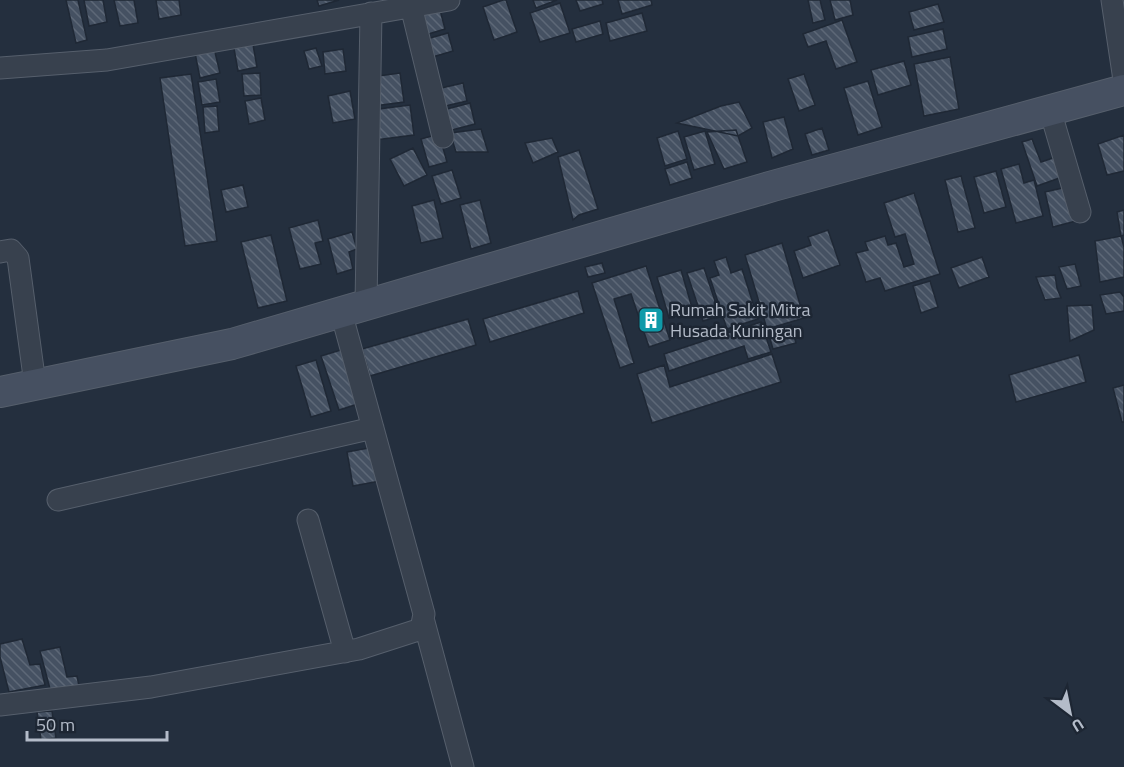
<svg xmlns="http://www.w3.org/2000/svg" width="1124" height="767" viewBox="0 0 1124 767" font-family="'Titillium Web',sans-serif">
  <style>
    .building { fill: url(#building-back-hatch); stroke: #1f2835; stroke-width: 1.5 }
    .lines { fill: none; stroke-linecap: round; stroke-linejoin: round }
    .minor-casing { stroke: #565f6c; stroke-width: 23 }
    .secondary-casing { stroke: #565f6c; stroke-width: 32 }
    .minor { stroke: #38414e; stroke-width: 21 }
    .secondary { stroke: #465061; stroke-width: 30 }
    .labels { text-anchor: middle; stroke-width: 5; stroke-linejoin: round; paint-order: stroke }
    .poi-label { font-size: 18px; fill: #b4bcc9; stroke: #1d2633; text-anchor: start }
  </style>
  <defs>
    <pattern id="building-back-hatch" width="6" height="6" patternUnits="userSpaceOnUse" patternTransform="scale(1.5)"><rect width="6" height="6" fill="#455162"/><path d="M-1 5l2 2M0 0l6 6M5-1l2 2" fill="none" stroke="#5d6877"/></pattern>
  </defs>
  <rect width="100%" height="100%" fill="#242f3e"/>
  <path class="building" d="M66,0h12l9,40 -11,3z
    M84,0h19l4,22 -18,4z
    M114,0h20l4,23 -18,3z
    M156,0h23l2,15 -22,4z
    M317,0h22l-20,6z
    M503,0h3l11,32 -23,8 -11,-33z
    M533,0h24l-21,8z
    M576,0h26l1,4 -23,7z
    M618,0h33l1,5 -30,9z
    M808,0h12l5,20 -12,3z
    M830,0h20l3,15 -18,5z
    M560,3l10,30 -30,9 -10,-29z
    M938,4l6,18 -30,8 -5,-18z
    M439,6l6,23 -20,6 -6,-24z
    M642,13l5,18 -37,10 -4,-18z
    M842,20l15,42 -21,7 -10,-28 -18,6 -5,-13z
    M600,21l3,13 -27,8 -4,-13z
    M943,29l4,20 -35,8 -4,-20z
    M448,33l5,18 -24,7 -6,-18z
    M252,39l5,28 -19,4 -5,-28z
    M213,44l7,29 -20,5 -6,-30z
    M316,48l6,18 -13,3 -5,-18z
    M343,49l3,22 -21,3 -2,-22z
    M950,57l9,52 -35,7 -10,-52z
    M904,61l7,24 -33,10 -7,-25z
    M260,73l1,22 -17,1 -2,-22z
    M400,73l4,29 -30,4 -3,-29z
    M191,74l26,167 -32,5 -25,-168z
    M804,74l11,31 -16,6 -11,-32z
    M216,79l4,23 -18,3 -4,-23z
    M868,81l14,46 -24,8 -14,-47z
    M463,83l4,18 -26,6 -4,-18z
    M350,91l5,28 -22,4 -5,-27z
    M261,98l4,22 -16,4 -4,-23z
    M739,102l13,26 -14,8 -61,-13 44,-17z
    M470,103l5,21 -27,7 -5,-21z
    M410,105l4,30 -39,5 -4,-30z
    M217,106l2,25 -14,2 -2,-26z
    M784,117l9,32 -21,9 -9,-36z
    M822,128l7,22 -17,5 -7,-21z
    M481,129l7,23h-32l-6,-19z
    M736,130l11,32 -23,7 -17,-37z
    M678,131l9,28 -22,7 -8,-28z
    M705,131l10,33 -21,6 -10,-33z
    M439,134l8,28 -18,5 -8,-28z
    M1124,135v36l-17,4 -9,-31z
    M552,138l6,14 -25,11 -8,-20z
    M1032,139l9,23 18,-6 6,20 -28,10 -15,-44z
    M413,148l14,27 -23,11 -14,-27z
    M579,150l19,59 -19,6 -6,5 -15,-63z
    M687,162l5,16 -22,7 -5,-16z
    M1019,164l5,19 10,-3 9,36 -27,7 -15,-54z
    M452,170l9,28 -20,6 -9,-28z
    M996,171l10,36 -22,6 -10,-36z
    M961,176l14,52 -17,4 -13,-52z
    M243,185l5,22 -22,5 -5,-22z
    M1067,187l9,34 -23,6 -8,-35z
    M914,193l26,81 -55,17 -5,-13 -14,4 -10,-29 12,-3 -3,-8 20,-6 3,9 8,-2 8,24 10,-3 -9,-30 -10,3 -11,-34z
    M434,200l9,38 -22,5 -9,-37z
    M480,200l11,43 -20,6 -11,-44z
    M1124,210v25l-3,1 -4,-24z
    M318,220l5,21 -8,2 6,21 -21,5 -11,-41z
    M828,230l12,35 -37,13 -9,-27 17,-6 -3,-8z
    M352,232l5,17 -8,3 4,17 -16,5 -9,-35z
    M271,235l16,66 -29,7 -17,-66z
    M1121,236l3,11v30l-24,5 -5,-41z
    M782,243l22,75 -37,11 -22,-74z
    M726,257l5,16 11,-4 16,50 -31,10 -17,-51 9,-3 -5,-14z
    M982,257l7,20 -30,11 -8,-20z
    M602,263l3,10 -17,4 -3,-10z
    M1075,264l6,22 -14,3 -8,-22z
    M646,266l24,74 -21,7 -18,-53 -17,5 20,64 -14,5 -28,-85z
    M704,268l16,48 -17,5 -16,-48z
    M681,270l12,41 -24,7 -12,-41z
    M1055,275l2,13 4,10 -16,2 -9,-23z
    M930,281l8,26 -17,6 -8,-27z
    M578,291l6,22 -94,29 -7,-23z
    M1120,292l4,5v14l-18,3 -6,-19z
    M1092,305l2,25 -24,11 -3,-35z
    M468,319l8,26 -106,31 -8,-27z
    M761,322l10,30 -23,7 -4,-13 -75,25 -5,-17z
    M791,325l5,18 -23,6 -5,-17z
    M344,349l17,54 -22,7 -18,-54z
    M772,354l9,28 -129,41 -15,-49 27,-9 6,22z
    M1079,355l7,27 -70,20 -7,-27z
    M316,360l15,51 -20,6 -15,-51z
    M1124,385v37h-2l-9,-34z
    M374,447l6,34 -27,5 -6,-34z
    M22,639l8,26 10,-1 5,21 -36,7 -9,-35v-13z
    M60,647l7,30 10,-1 2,10 -29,3 -10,-38z
    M52,711l4,27 -15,2 -4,-28z"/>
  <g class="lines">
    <g class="minor-casing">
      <path id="minor" d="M1112,0l12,80
        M411,6l32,131
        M0,68l107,-8 342,-60
        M1050,110l30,102
        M0,252l11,-2 7,8 17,126
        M366,304l5,-291
        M58,500l315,-72
        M308,520l37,132
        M424,622l39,145
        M0,705l151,-18 208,-38 62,-20 3,-15 -83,-302"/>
    </g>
    <g class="secondary-casing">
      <path id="secondary" d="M0,392l232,-48 541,-158 351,-96"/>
    </g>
    <use href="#minor" class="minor"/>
    <use href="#secondary" class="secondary"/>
  </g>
  <defs>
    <g id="building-square" transform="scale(1.35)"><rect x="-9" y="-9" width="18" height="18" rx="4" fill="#0f9aa8" stroke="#1d2633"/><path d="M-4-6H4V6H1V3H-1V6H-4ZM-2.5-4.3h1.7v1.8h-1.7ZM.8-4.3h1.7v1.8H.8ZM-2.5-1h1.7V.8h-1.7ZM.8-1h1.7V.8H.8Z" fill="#fff"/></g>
  </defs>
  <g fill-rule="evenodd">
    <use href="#building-square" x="651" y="320"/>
  </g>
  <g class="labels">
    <g class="poi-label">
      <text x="670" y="316">Rumah Sakit Mitra<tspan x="670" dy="21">Husada Kuningan</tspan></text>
    </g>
  </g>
  <g transform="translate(1070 713) rotate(148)" stroke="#1d2633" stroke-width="4.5" paint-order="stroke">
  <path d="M0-4.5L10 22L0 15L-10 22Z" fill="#b4bcc9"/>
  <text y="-9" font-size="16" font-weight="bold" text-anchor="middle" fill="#b4bcc9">U</text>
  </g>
  <path d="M27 731v9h140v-9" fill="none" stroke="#b4bcc9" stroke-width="3"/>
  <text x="36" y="731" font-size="18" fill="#b4bcc9" stroke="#1d2633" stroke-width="4.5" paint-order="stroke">50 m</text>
</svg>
